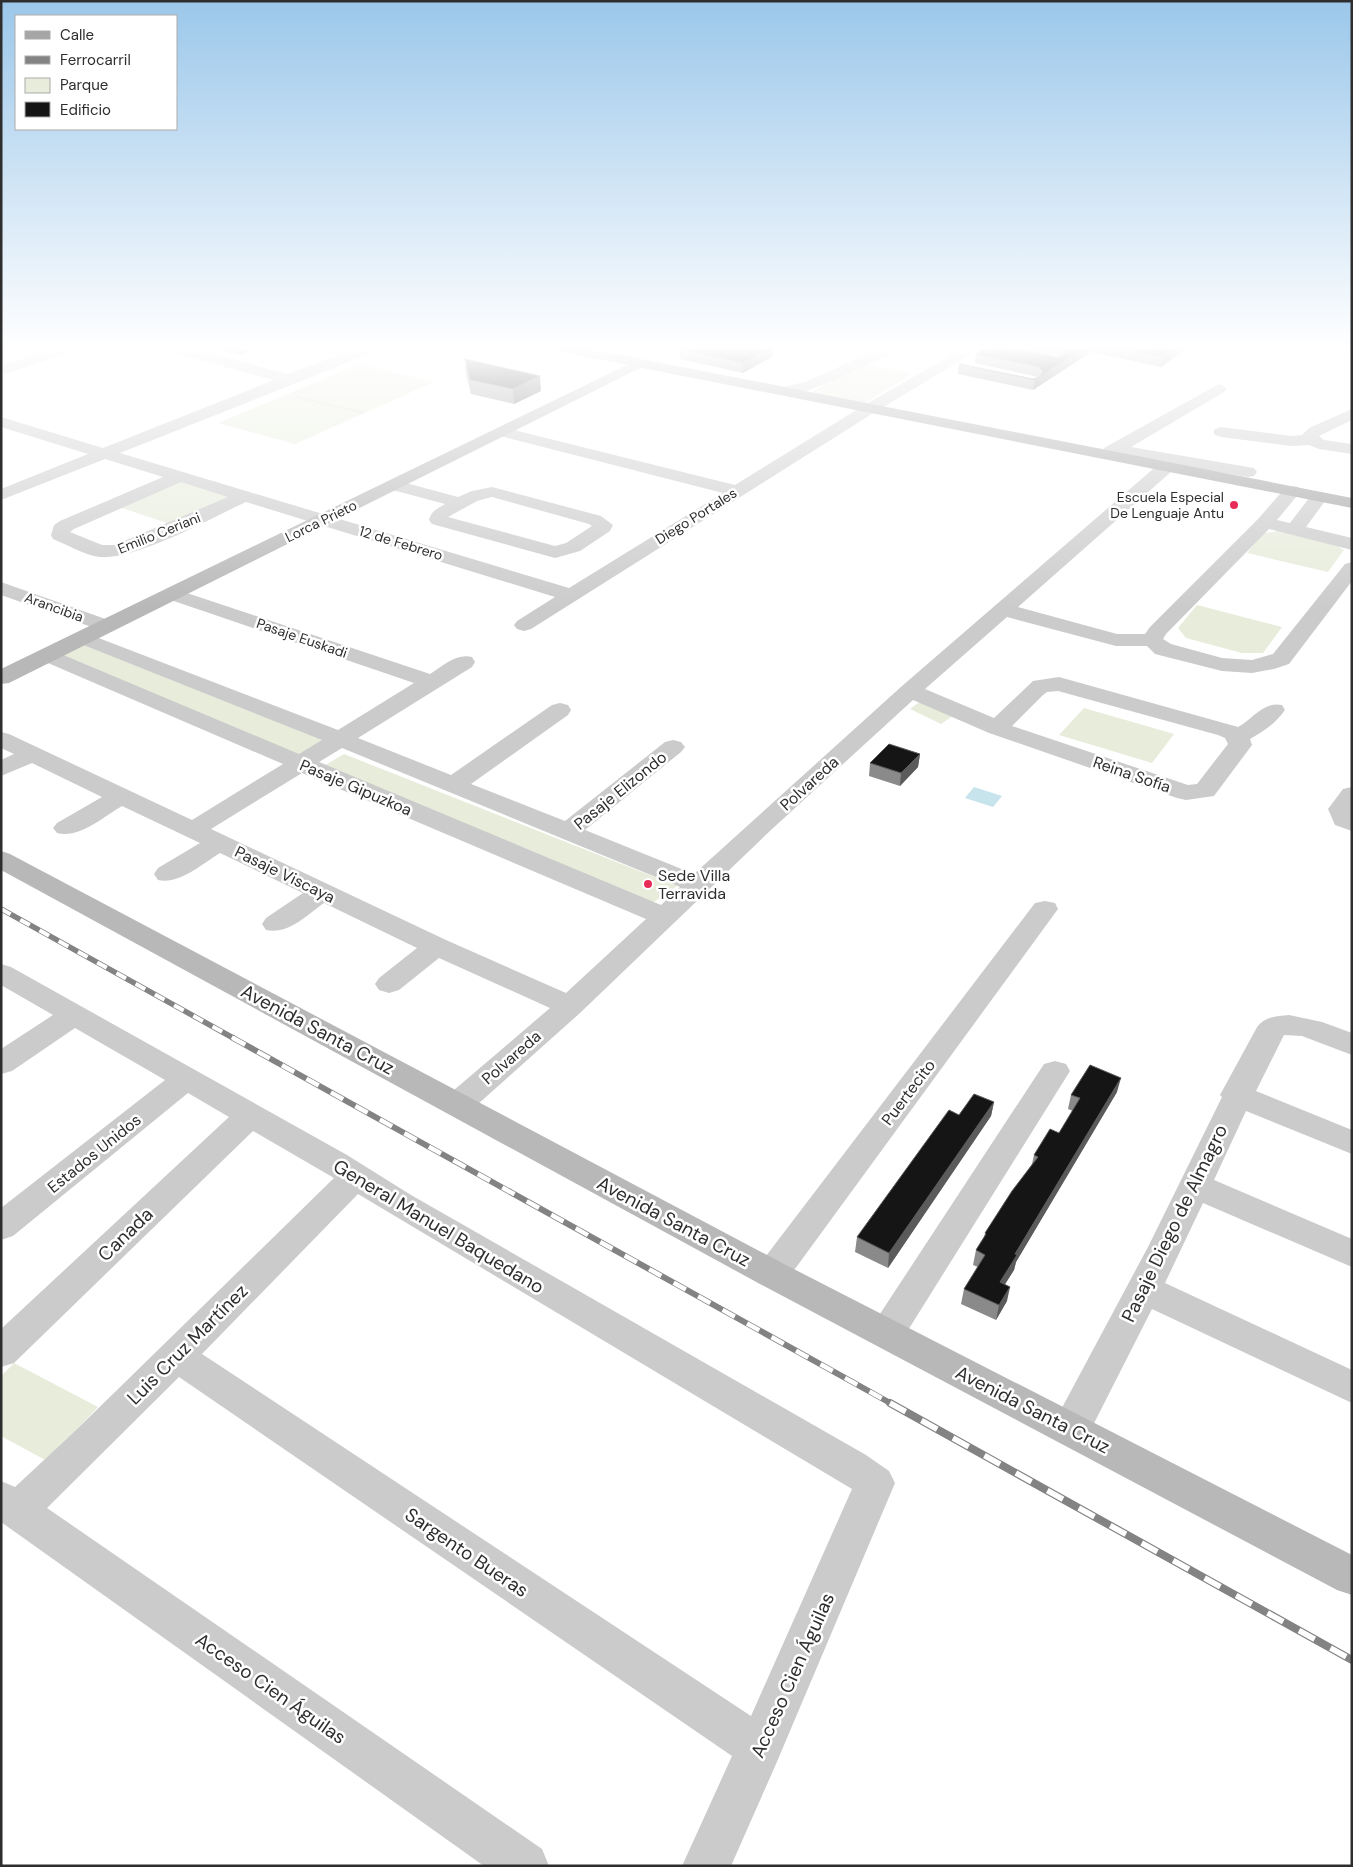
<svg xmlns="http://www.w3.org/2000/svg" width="1353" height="1867" viewBox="0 0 1353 1867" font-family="'DM Sans',sans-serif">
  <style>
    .green { fill: #e7ecdb }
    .water { fill: #c7e3ec }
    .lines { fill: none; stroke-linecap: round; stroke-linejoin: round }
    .path { stroke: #cbcbcb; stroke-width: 2; stroke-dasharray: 1 1; stroke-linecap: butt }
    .minor { fill: #cbcbcb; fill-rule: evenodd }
    .secondary { fill: #b8b8b8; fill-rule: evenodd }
    .primary { fill: #a6a6a6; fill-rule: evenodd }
    .rail-far2-casing { stroke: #838383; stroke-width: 5.5 }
    .rail-far1-casing { stroke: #838383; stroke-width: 6 }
    .rail-casing { stroke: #838383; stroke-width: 8 }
    .rail-far2 { stroke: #fff; stroke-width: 4; stroke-dasharray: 11; stroke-linecap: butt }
    .rail-far1 { stroke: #fff; stroke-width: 4.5; stroke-dasharray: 14; stroke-linecap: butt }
    .rail { stroke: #fff; stroke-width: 5.5; stroke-dasharray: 18; stroke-linecap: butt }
    .wall { fill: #8a8a8a }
    .shaded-wall { fill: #5b5b5b }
    .building { fill: #151515; stroke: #5b5b5b }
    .poi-dot { fill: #e92c57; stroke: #fff; stroke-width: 2 }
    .labels { text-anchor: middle; stroke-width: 5; stroke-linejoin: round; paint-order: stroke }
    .far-poi-label { font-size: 14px; fill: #2e2e2e; stroke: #fff; text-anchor: end }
    .far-street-label { font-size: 14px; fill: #2e2e2e; stroke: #fff }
    .street-label { font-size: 16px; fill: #2e2e2e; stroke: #fff }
    .poi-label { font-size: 16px; fill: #2e2e2e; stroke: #fff; text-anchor: start }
    .near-street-label { font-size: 19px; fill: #2e2e2e; stroke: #fff }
  </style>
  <rect width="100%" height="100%" fill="#fff"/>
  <path class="green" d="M360,364l74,18 -139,62 -77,-21z
    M866,364l46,10 -47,29 -51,-9 -1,-3z
    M182,480l50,17 -62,27 -51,-17z
    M1279,531l51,11 14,8 -16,22 -81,-19 16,-20z
    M1197,605l85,22 -19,26h-21l-56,-15 -8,-10z
    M83,638l258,101 -41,24 -251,-108z
    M929,695l34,14 -22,15 -31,-15z
    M1084,708l90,26 -22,29 -93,-28z
    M344,754l333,132 -26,18 -329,-137z
    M14,1363l84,44 -51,54 -46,-25v-60z"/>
  <path class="water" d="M974,787l28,9 -9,11 -28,-9z"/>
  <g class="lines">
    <path class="path" d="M296,397l68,16"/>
    <path class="minor" d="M57,347h22l-2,3 -76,25v-9z
      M160,347h25l103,27 72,-27h21l-2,3 -259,103 449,135 154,-95 -227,-58 -2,-3 2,-3 6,-2 233,58 128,-79 102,-59h18l-108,65 -344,217 -7,2 -7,-2 -3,-4 3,-4 38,-24 -309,-95c-35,16 -110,58 -146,55 -16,-2 -32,-12 -47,-18l-2,-4 3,-10 6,-4 103,-44 -58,-18 -104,41v-11l87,-35 -87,-27v-10l102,31 171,-68 -112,-30zM181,482l47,15 -113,48h-13l-32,-13 4,-3z
      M882,347h21l-2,3c-23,9 -101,50 -119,45l-3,-3 5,-5 24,-6z
      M1219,384l5,2 3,3 -3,3 -93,55 117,20 6,1 3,4 -3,4 -6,1 -76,-13 3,3 -3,4 -154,136 99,27h28l5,-7 108,-108 28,-32 6,-1 6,1 3,4 -24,29 13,3 23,-30 6,-1 6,1 3,4 -22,30 46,11v12l-83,-21 -103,105 -3,5 8,5 51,14 30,2 21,-6 72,-90 7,-2v19l-63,83 -15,5 -22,4 -30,-2 -67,-17 -8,-8h-31l-109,-29 -82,72 69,29 39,-37 26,-4 179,50c15,-8 25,-26 44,-22l3,5c-9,13 -21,21 -35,29l2,6 -38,51 -28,4 -9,-2 -188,-65 -76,-33 -142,130 -191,183 -111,99 -11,3 -11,-3 -5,-8 5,-8 103,-88 -111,-50 -40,32 -10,3 -10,-3 -4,-6 4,-6 38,-30 -93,-45c-17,12 -36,32 -58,27l-4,-6 4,-6 37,-25 -83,-40c-18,11 -41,32 -62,27l-4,-6 4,-6 42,-25 -78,-37c-19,11 -43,33 -65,27l-4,-5 4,-5 45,-26 -70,-34 -31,13v-16l13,-6 -13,-6v-16l8,2 183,86 91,-56 -242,-104 -3,-5 3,-5 8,-1 250,105 23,-14 -246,-98 -3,-4 3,-4 7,-2 255,98 76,-47 -249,-85 -3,-4 3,-4 7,-2 258,86c13,-8 26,-21 42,-17l3,5 -3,5 -114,71 93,37 101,-70 8,-2 8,2 3,5 -3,5 -97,69 94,37 100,-79 8,-2 8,2 4,5 -4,5 -96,78 109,44 208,-188 258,-223 4,-1 -46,-8 -8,3 -6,-1 -2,-4 2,-4zM1058,691l160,44 7,3 3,6 -31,40 -9,1 -176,-59 31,-31 4,-3zM342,748l338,139 -19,18 -342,-143zM302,773l344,146 -80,74 -120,-53 -235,-111z
      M1352,409v11l-33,16 5,4 28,4v10l-33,-5 -10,-4 -18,1 -70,-9 -6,-2 -2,-3 2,-3 6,-2 70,9 11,-1 7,-7z
      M395,480l63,17 14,-6 20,-4 109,29 12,9 -3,6 -30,20 -25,7 -123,-34 -3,-4c2,-9 8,-11 16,-16l-56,-15 -3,-4 3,-4zM492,497l97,27 3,2 -26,17 -11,3 -107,-29 29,-16z
      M1,582l113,40 3,4 -3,4 -7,2 -7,-2 -99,-35z
      M1352,787v44l-17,-6 -7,-16 15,-20z
      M1045,901l10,2 3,6 -274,375 -12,4 -12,-4 -6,-10 6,-10 275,-361z
      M1,964l10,3 336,188 64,40 455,260 23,16 6,12 -119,281 -45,102h-49l50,-110 -553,-379 -132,131 495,341 7,17h-65l-483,-344v-41l14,6 57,-53 262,-256 -81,-47 -239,232 -13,4v-38l228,-212 -41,-24 -175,143 -12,4v-32l164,-128 -90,-52 -63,43 -11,3v-25l52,-34 -52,-30zM358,1194l494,295 -101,227 -549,-362z
      M1289,1015l33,7 30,11v22l-50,-19 -18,-1 -28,56 96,39v24l-106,-43 -32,69 138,59v28l-149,-64 -38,80 187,87v33l-200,-94 -67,132 -14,5 -14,-5 -5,-12 5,-12 91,-170 74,-150 -2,-2 36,-66c7,-12 20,-13 33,-14z
      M1055,1061l11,3 4,7 -170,272 -13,5 -13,-5 -5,-10 5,-10 170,-259z"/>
    <path class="secondary" d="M639,359l5,1 2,3 -2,3 -635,317 -8,1v-15z
      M1,851l9,3 774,410 568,291v40l-15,-5 -577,-306 -759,-414z"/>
    <path class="primary" d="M550,347h30l772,151v10l-795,-157z"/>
    <g class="rail-far2-casing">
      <path id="rail-far2" d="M1,909l234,130"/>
    </g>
    <g class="rail-far1-casing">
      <path id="rail-far1" d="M233,1038l659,366"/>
    </g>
    <g class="rail-casing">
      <path id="rail" d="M890,1403l462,257"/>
    </g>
    <use href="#rail-far2" class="rail-far2"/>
    <use href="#rail-far1" class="rail-far1"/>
    <use href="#rail" class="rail"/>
  </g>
  <path class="wall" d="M210,347h49l-20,8z
    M684,347h90l-1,9 -30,17 -63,-14v-10z
    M1016,347h124l4,1h2l-5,-1h47l-27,20 -70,-15 -58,38 -75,-16 1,-10 74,15 5,-2 -63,-14 1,-9 81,3 5,-1z
    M465,359l76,32 -27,13 -43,-10 -5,-20z
    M920,754l-2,13 -18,19 -31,-10 1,-13z
    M1117,1092l-101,170 -2,8 -9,14 2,17 -11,19 -35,-16 3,-15 14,-22 -5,-2 3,-15 8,-12 1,-5 47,-69 2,-9 25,-22 14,-22 -5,-2 3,-14z
    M994,1102l-3,14 -103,152 -33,-16 2,-15 102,-122z"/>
  <path class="shaded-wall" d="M238,347h21l-20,8z
    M772,347h2l-1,9 -30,17v-10z
    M1086,347h6l-1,5 -58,38 2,-10z
    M1176,347h12l-27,20 1,-10z
    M540,376l1,15 -27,13 -1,-15z
    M920,754l-2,13 -18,19 1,-13z
    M1121,1078l-4,14 -101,170 -2,8 -17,27 3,-15 15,-28z
    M994,1102l-3,14 -103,152 1,-15z
    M1010,1287l-3,14 -11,19 3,-15z"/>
  <path class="building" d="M684,347h88l-29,16 -63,-14z
    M987,347h23l47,10 6,-1 3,-4 -3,-5h23l-51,33 -76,-16 74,15 6,-2 4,-5 -4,-5 -63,-13z
    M1114,347h26l4,1 4,-1h28l-14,10z
    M465,359l75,17 -27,13 -43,-9z
    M889,744l31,10 -19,19 -31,-10z
    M1090,1065l31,13 -106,176 2,1 -17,27 10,5 -11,18 -35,-16 21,-34 -9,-5 10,-16 -1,-1 27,-42 26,-34 -4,-2 16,-26 9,4 21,-35 -9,-3z
    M974,1094l20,8 -105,151 -32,-16 92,-127 10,5z"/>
  <linearGradient id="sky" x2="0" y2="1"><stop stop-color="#9bc7ea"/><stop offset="0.57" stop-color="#fff"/><stop offset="1" stop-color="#fff" stop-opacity="0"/></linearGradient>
  <rect width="1353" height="609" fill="url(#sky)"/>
  <g class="poi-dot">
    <circle cx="1234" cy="505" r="5"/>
    <circle cx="648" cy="884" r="5"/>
  </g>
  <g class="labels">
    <g class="far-poi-label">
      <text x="1224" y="502">Escuela Especial<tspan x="1224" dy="16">De Lenguaje Antu</tspan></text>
    </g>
    <g class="far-street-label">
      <text transform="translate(696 516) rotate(-32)" y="5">Diego Portales</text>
      <text transform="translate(321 521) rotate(-26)" y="5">Lorca Prieto</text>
      <text transform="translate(159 533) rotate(-22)" y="5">Emilio Ceriani</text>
      <text transform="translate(401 543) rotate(17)" y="5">12 de Febrero</text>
      <text transform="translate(54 607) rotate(20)" y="5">Arancibia</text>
      <text transform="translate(302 638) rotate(19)" y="5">Pasaje Euskadi</text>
    </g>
    <g class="street-label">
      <text transform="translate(1132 774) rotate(19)" y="6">Reina Sofía</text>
      <text transform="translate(809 783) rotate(-42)" y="6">Polvareda</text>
      <text transform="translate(356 787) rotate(23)" y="6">Pasaje Gipuzkoa</text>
      <text transform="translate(620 790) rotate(-39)" y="6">Pasaje Elizondo</text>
      <text transform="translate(285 874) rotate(26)" y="6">Pasaje Viscaya</text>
      <text transform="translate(511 1057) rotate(-41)" y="6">Polvareda</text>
      <text transform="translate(908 1092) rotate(-53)" y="6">Puertecito</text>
      <text transform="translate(94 1153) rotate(-39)" y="6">Estados Unidos</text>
    </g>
    <g class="poi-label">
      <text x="658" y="881">Sede Villa<tspan x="658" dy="18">Terravida</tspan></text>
    </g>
    <g class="near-street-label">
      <text transform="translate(318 1029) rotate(28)" y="7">Avenida Santa Cruz</text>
      <text transform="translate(674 1221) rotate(28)" y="7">Avenida Santa Cruz</text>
      <text transform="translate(1174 1223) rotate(-64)" y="7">Pasaje Diego de Almagro</text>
      <text transform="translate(439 1226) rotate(31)" y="7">General Manuel Baquedano</text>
      <text transform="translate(125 1234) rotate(-44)" y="7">Canada</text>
      <text transform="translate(187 1344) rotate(-45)" y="7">Luis Cruz Martínez</text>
      <text transform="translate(1033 1409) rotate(27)" y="7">Avenida Santa Cruz</text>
      <text transform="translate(467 1552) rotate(34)" y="7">Sargento Bueras</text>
      <text transform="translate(792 1675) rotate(-66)" y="7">Acceso Cien Águilas</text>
      <text transform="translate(271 1688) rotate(35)" y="7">Acceso Cien Águilas</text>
    </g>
  </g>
  <rect width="1353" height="1867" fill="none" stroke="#2e2e2e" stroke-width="5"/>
  <rect x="15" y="15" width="162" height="115" fill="#ffffff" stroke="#ababab"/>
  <rect x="25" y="31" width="25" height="8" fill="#a6a6a6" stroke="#ababab"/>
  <text x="60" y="40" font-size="15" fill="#2e2e2e">Calle</text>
  <rect x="25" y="56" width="25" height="8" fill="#838383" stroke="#ababab"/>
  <text x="60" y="65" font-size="15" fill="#2e2e2e">Ferrocarril</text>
  <rect x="25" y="78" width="25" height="15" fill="#e7ecdb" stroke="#ababab"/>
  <text x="60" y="90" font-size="15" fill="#2e2e2e">Parque</text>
  <rect x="25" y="102" width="25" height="15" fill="#151515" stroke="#ababab"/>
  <text x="60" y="115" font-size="15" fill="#2e2e2e">Edificio</text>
</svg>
